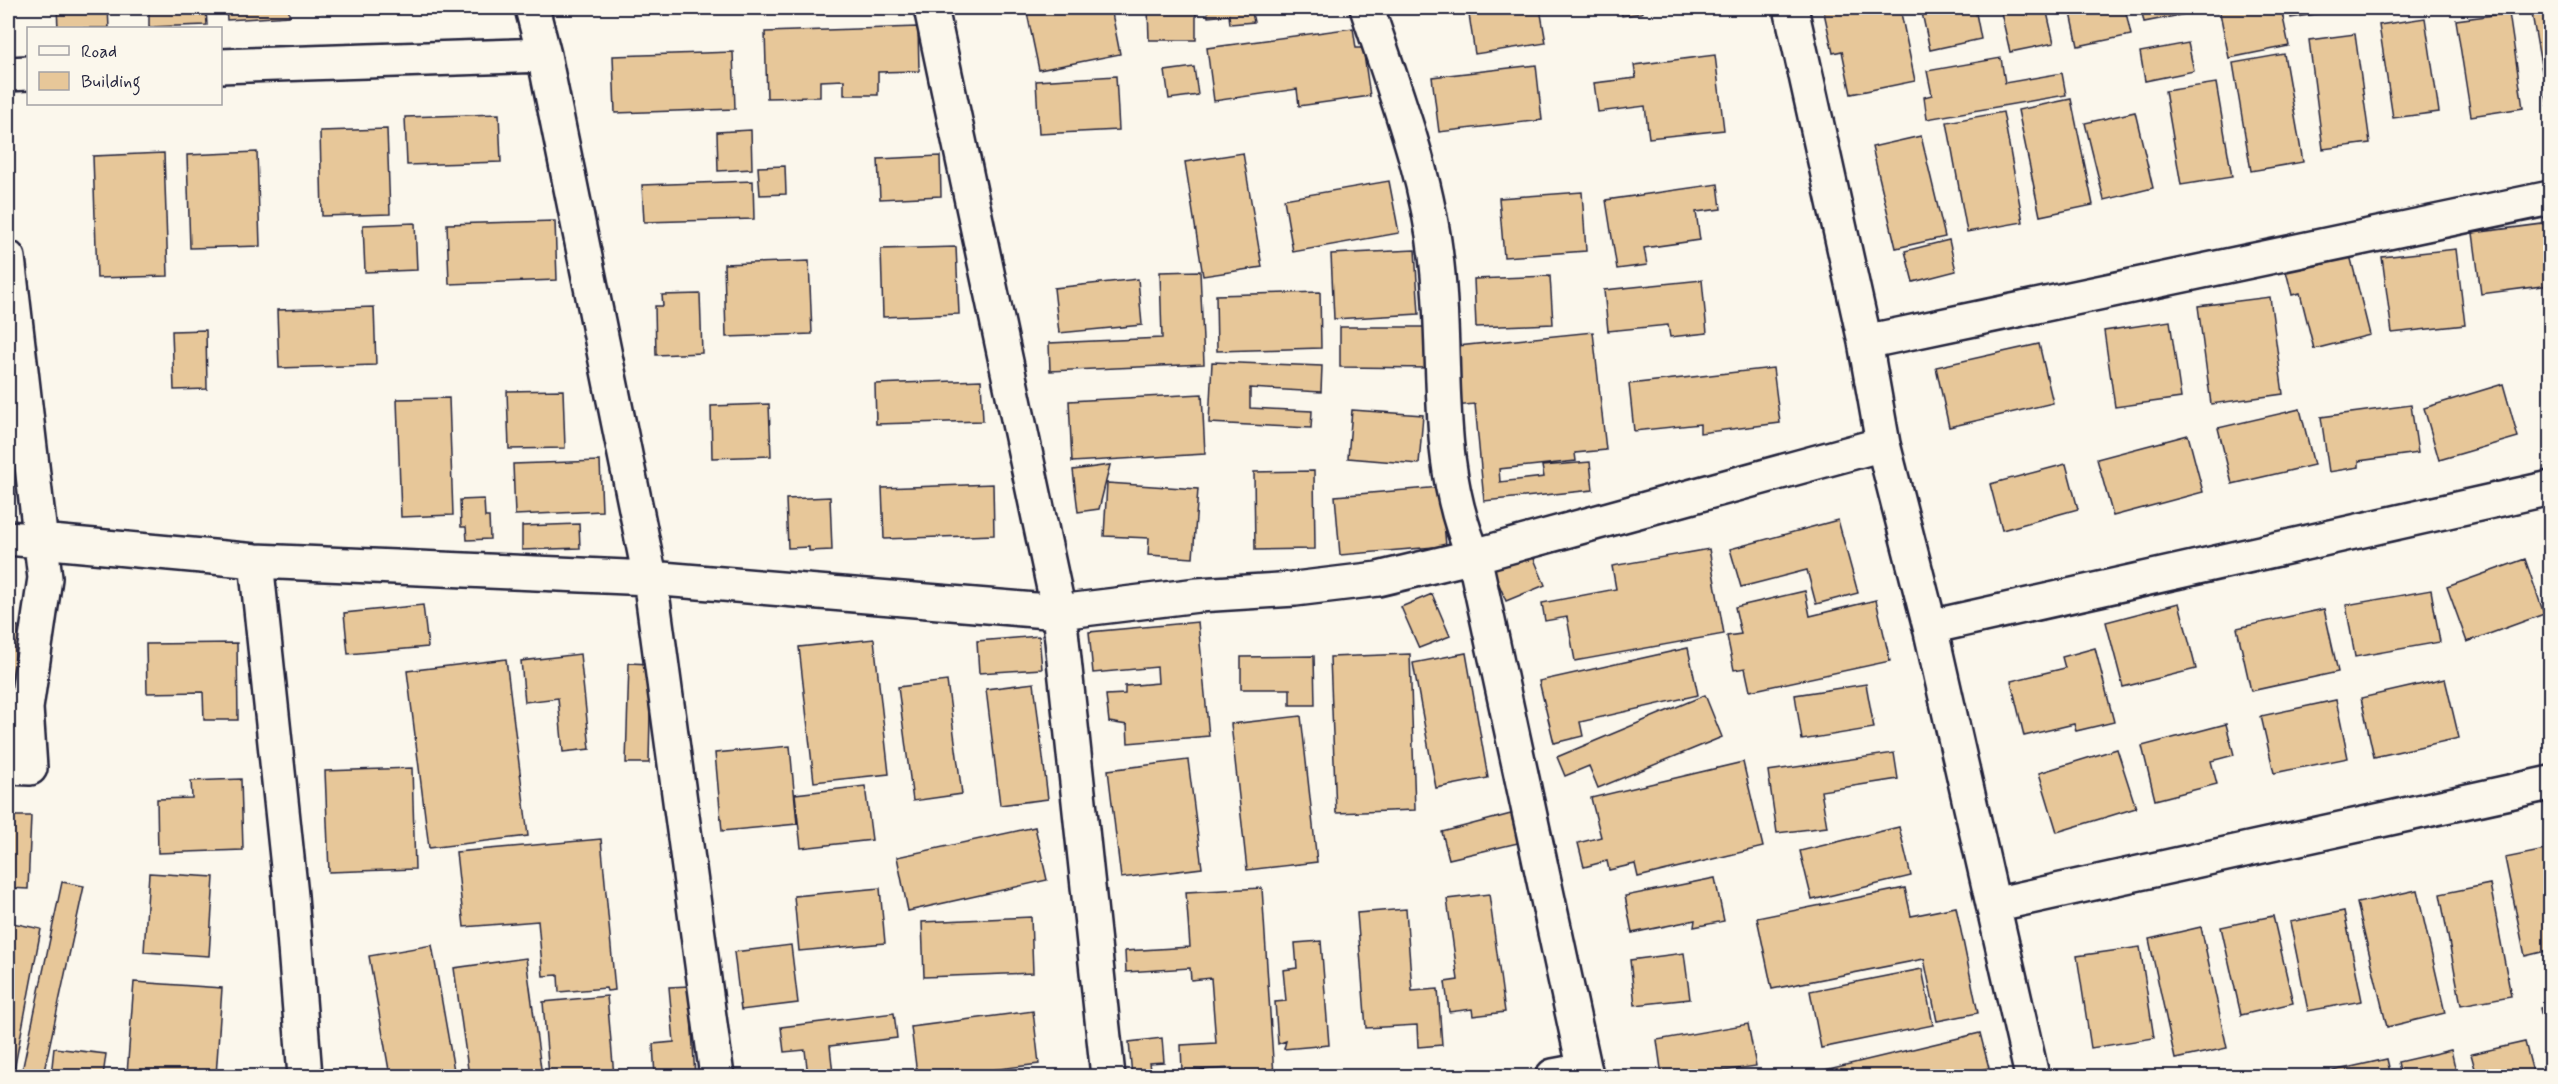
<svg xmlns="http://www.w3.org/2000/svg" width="2558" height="1084" viewBox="0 0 2558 1084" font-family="Mynerve,sans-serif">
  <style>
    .building { fill: #e7c799; stroke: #22223b; stroke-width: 1.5 }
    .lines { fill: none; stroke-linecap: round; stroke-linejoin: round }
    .minor-casing { stroke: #22223b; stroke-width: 38 }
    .minor { stroke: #fbf7ec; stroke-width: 33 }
  </style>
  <rect width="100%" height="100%" fill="#fbf7ec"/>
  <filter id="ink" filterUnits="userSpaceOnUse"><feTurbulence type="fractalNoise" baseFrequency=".0167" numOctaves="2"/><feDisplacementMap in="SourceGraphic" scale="12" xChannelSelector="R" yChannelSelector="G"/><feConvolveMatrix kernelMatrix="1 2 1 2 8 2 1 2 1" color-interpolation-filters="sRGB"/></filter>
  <g filter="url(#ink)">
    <path class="building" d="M57,8h51l1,20h-51z
      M149,8h57l1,17 -58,2z
      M226,8h63v8l-62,4z
      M321,8h64v2l-63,2z
      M1026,8h85l9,46 -81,16z
      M1148,8h48v32h-47z
      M1207,8h74v2l-29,3 2,9 -24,2 -1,-9 -21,2z
      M1468,8h72l6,35 -71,11z
      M1621,8h20l1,5 -20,3z
      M1823,8h77l15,73 -64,13 -9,-43 -9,2z
      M1921,8h54l6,31 -51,11z
      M2000,8h46l8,35 -44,9z
      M2070,8h55l6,27 -53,11z
      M2141,8h54l1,4 -52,10z
      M2219,8h36l1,4 25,-4 8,38 -60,12z
      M2290,8h57l1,1 -57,9z
      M2531,8h19v103h-1z
      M2509,13l14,95 -52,8 -15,-96z
      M2425,18l14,94 -46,6 -14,-93z
      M918,27l1,44 -41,1v23h-34v-15l-24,1v16l-53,1 -2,-66z
      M1353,28l3,20h7l7,48 -71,10 -2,-17 -83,12 -7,-53z
      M2355,34l15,109 -47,6 -14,-109z
      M2188,43l6,28 -49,10 -5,-29z
      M733,52l2,57 -120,4 -2,-57z
      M2284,54l19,108 -52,9 -18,-108z
      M1715,55l9,75 -75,8 -4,-32 -47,6 -4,-29 42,-5 -2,-13z
      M2001,58l4,25 57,-10 4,22 -139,24 -3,-22 8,-2 -5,-24z
      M1536,65l6,55 -103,12 -7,-55z
      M1194,67l4,28 -29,4 -4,-28z
      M1116,76l3,54 -80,4 -3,-53z
      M2216,83l16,94 -51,8 -16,-94z
      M2071,99l22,106 -53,11 -22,-106z
      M2003,112l20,110 -56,10 -20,-110z
      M2135,112l18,76 -49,12 -19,-77z
      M499,114l2,48 -94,3 -2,-48z
      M387,129l3,85 -68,2 -2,-85z
      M751,130l1,39 -34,2 -1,-39z
      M1921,136l24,101 -49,11 -24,-101z
      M257,152l3,94 -70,2 -3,-93z
      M164,153l4,123 -71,2 -4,-122z
      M1243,153l19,114 -59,9 -18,-114z
      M940,156l1,40 -61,3 -2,-40z
      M785,166l1,28 -26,1 -2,-28z
      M753,181l1,38 -110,3 -2,-37z
      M1389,181l10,52 -106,19 -9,-53z
      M1718,184l3,25 -25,3 4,28 -56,8 3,17 -30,4 -11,-69z
      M1582,192l4,59 -82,6 -5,-59z
      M555,221l2,59 -108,4 -2,-60z
      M415,223l2,47 -52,2 -2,-47z
      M2550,223v62l-69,9 -8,-61z
      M1949,240l7,31 -43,11 -8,-31z
      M956,247l3,67 -76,3 -2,-68z
      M2456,249l9,76 -73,8 -10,-76z
      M1415,250l4,64 -85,5 -3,-65z
      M2350,255l20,80 -56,14 -14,-56 -8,2 -6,-24z
      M809,261l3,73 -86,3 -2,-73z
      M1200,271l4,93 -154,7 -1,-28 113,-5 -2,-66z
      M1550,276l3,48 -77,3 -2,-48z
      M1138,279l4,46 -83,8 -5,-45z
      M1702,280l5,53 -37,4 -2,-12 -60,6 -4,-41z
      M1320,292l1,56 -104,3 -1,-56z
      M700,294l2,59 -46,2 -1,-49h8l-1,-11z
      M2270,297l13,97 -72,10 -13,-98z
      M374,307l2,58 -97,3 -2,-58z
      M2170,321l11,77 -66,9 -11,-76z
      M1340,327h93v41l-93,-1z
      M206,330l1,59 -33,1 -2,-59z
      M1593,332l13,118 -31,3 1,8 -77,8 1,13 44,-5 -2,-11 48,-4 3,28 -109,11 -9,-97 -21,2 -6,-59z
      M2039,344l14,59 -104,24 -13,-60z
      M1212,362l110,4 -1,26 -71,-4v20l62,3 -1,17 -102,-5z
      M1773,368l7,55 -80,10v-9l-66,7 -5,-47z
      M981,380l2,41 -107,3 -1,-40z
      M2503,384l15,53 -79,23 -15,-52z
      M563,390l2,58 -56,1 -2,-58z
      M1202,394l3,60 -133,8 -3,-61z
      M449,398l4,117 -52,2 -4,-118z
      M769,404l2,52 -59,2 -1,-52z
      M2411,405l7,48 -59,8v6l-30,5 -8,-55z
      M2300,409l14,56 -82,19 -14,-56z
      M1352,410l71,5 -4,49 -71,-6z
      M2188,435l15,57 -90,24 -16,-57z
      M600,461l2,50 -87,4 -2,-51z
      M2066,464l12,45 -76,21 -12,-46z
      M1110,465l-11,44 -21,3 -5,-42z
      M1314,471l1,78 -60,1 -1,-78z
      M1107,483l91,6 -5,69 -45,-3 1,-17 -45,-2z
      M993,484l1,51 -110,4 -2,-51z
      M1441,487l5,59 -106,9 -5,-59z
      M830,497l2,53 -23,1v-4l-21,1 -2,-49z
      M484,499l1,18h4l1,22 -23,1 -1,-13h-5l-1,-27z
      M1838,520l20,73 -42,11 -9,-34 -66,17 -11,-38z
      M579,524l1,24 -58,2v-24z
      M1527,542l18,43 -39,16 -18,-43z
      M1709,549l15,85 -149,27 -8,-44 -22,4 -3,-18 74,-14 -4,-23z
      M2525,559l19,55 -77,28 -20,-55z
      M2431,590l9,52 -85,15 -9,-52z
      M1805,591l5,25 66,-16 14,61 -140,30 -5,-23 -11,2 -7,-34 14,-2 -6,-27z
      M1432,594l18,42 -31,12 -18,-41z
      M2179,603l17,66 -73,18 -17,-65z
      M423,605l5,42 -80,7 -4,-41z
      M2324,609l14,63 -87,19 -14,-63z
      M1198,622l11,114 -81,7 -1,-18 -18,-3 -3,-27 19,-1v-8l33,-3 -1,-16 -64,6 -4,-41z
      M8,626h10l-1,105h-9z
      M1039,636l3,33 -63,4 -2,-32z
      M874,639l15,135 -75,8 -15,-135z
      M237,643l1,77h-34l-1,-28 -56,1 -1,-49z
      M1688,648l10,47 -118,27 3,14 -29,7 -15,-62z
      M2095,648l19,74 -38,9 -2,-7 -50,12 -13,-55 54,-13 -3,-11z
      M1466,653l22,125 -52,10 -23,-125z
      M580,654l10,95 -27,3 -5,-54 -33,4 -4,-41z
      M1410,654l5,156 -79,3 -6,-156z
      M1314,656l1,49h-25v-16h-49v-32z
      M506,659l22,177 -99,12 -22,-177z
      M629,663l22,1 -2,99h-23z
      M2445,679l14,59 -85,19 -13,-59z
      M947,681l15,113 -49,7 -15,-114z
      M1034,683l14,116 -48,6 -14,-116z
      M1866,684l8,44 -72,12 -7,-45z
      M1705,695l17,42 -124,51 -9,-22 -24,10 -8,-19z
      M2336,700l12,58 -74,15 -13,-57z
      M1301,716l16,146 -70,8 -16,-146z
      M2226,724l8,31 -23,6 6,23 -62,16 -13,-54z
      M790,746l7,78 -75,7 -7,-78z
      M2117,749l19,59 -79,24 -18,-59z
      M1894,753l4,26 -77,12 6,36 -50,6 -9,-62z
      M1188,760l14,108 -81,10 -13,-108z
      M1743,762l20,85 -125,30 -3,-13 -26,6 -2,-9 -23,6 -6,-24 23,-6 -10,-39z
      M412,768l3,101 -86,3 -4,-101z
      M241,779l2,71 -85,3 -1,-54 35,-1 -1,-17z
      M865,786l7,54 -71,8 -6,-54z
      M1511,814l7,29 -69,16 -7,-27z
      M8,816h23l-3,73 -20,-1z
      M1035,827l12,53 -139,31 -11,-54z
      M1899,827l12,49 -99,24 -12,-49z
      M601,839l14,151 -8,1 -1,-3 -47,4 -1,-17 -15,1 -5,-55 -74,6 -8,-75z
      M2550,849v101l-25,6 -20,-98z
      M149,873l65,4 -5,79 -65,-4z
      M1715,878l9,43 -30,6 1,-7 -63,13 -7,-37z
      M62,882l22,4 -41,190h-22z
      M2490,884l21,112 -50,9 -21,-111z
      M880,888l5,55 -86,8 -5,-55z
      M1262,888l12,188h-42v-8l-50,3 -1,-26 35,-2 -5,-65 -20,2 -1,-12 -64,4 -1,-21 65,-4 -4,-55z
      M1905,888l6,28 45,-9 22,106 -41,8 -13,-62 -152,30 -15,-71z
      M2417,890l28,123 -58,14 -30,-124z
      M1489,894l16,118 -32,4 -1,-7 -23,3 -4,-30 13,-2 -11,-81z
      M1406,909l6,82 26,-2 4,56 -24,2 -1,-22 -51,3 -9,-115z
      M2344,911l18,90 -54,10 -18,-89z
      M2273,916l20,87 -52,12 -20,-88z
      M1031,917l2,56 -109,4 -2,-55z
      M8,922l33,7 -28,147h-5z
      M2201,927l26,121 -52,11 -26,-120z
      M1321,941l8,104 -45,4 2,-8 -8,3 -3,-42 11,-1 -3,-31 14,-2 -2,-25z
      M432,945l23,131h-65l-21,-120z
      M791,945l7,58 -57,7 -7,-58z
      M2140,947l14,91 -63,10 -14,-92z
      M1684,953l6,46 -55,6 -5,-45z
      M526,958l16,118h-73l-15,-108z
      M1922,969l11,56 -112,23 -11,-57z
      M134,982l88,6 -6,88 -89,-2z
      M689,986l6,90h-40l-2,-32 21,-2 -5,-55z
      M607,996l7,80h-65l-6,-74z
      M2550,1006v52l-10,-50z
      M1033,1011l6,53 -88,11 -1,-5 -33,4 -6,-47z
      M894,1013l3,25 -67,8 3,28 -25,2 -3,-26 -21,2 -3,-25z
      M1748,1024l8,42 -65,10h-29l-5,-36z
      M1980,1033l9,35 -30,8h-142l-1,-4z
      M1162,1038l2,24 -15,1 2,13h-19l-3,-34z
      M2525,1042l9,34h-57l-6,-22z
      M54,1048l52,6 -3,22h-52z
      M2451,1050l6,26h-56l-3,-14z
      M2387,1059l4,17h-62l-1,-4z"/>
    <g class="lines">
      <g class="minor-casing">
        <path id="minor" d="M532,8l12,47 106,523 67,498
          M931,8l128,604 49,464
          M1367,8c28,84 61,168 70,257 11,97 -4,200 37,291l112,520
          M1791,8l74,334 18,102 47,183 102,449
          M220,66l324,-11
          M8,74l20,-1
          M8,258l37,320 -19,130 4,60 -22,-1
          M1865,342l685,-144
          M8,538l248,23 394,17 409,34 139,-17 97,-6 83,-10 96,-23 409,-112
          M256,561l35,335 14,180
          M1930,627l620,-139
          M1993,905l557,-122
          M1553,1076l32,-6"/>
      </g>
      <use href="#minor" class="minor"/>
    </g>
  </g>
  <rect width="2558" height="1084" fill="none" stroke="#fbf7ec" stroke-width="30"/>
  <rect x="15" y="15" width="2528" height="1054" fill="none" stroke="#22223b" stroke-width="2" filter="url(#ink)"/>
  <rect x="27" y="27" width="195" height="78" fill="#fbf7ec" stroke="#a4a2a5" stroke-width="1.5"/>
  <rect x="39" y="46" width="30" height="9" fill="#fbf7ec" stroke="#a4a2a5" stroke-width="1.5"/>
  <text x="81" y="57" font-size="18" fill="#22223b">Road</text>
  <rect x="39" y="72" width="30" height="18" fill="#e7c799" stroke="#a4a2a5" stroke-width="1.5"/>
  <text x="81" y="87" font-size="18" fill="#22223b">Building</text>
</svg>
